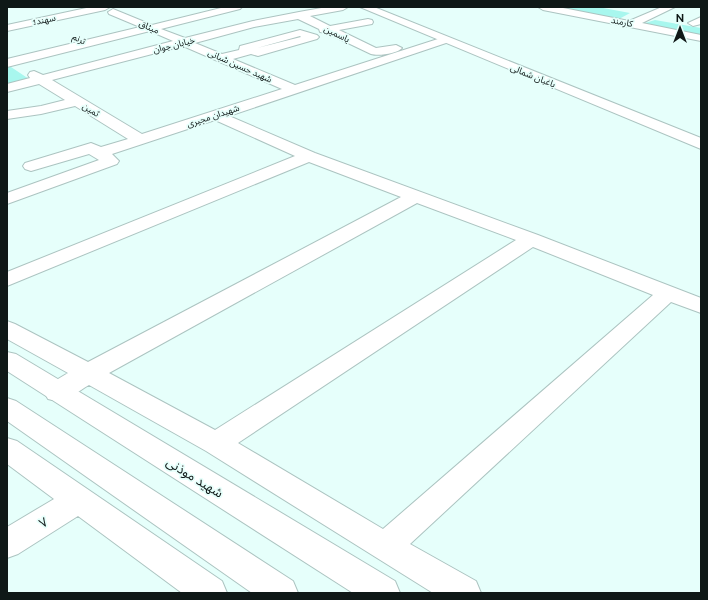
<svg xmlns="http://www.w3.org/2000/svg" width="708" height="600" viewBox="0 0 708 600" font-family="Raleway,'Noto Sans Arabic',sans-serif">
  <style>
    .green { fill: #a8f7ee }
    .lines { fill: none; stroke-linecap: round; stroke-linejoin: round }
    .minor-casing { stroke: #acc4c1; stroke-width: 2 }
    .major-casing { stroke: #acc4c1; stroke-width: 2 }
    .minor { fill: #fff; fill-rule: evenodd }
    .major { fill: #fff; fill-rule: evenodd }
    .labels { text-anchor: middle; stroke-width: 3.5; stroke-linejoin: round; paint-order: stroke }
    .far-street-label { font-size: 9px; fill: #0f1817; stroke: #e6fffb }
    .near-street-label { font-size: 13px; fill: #0f1817; stroke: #e6fffb }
  </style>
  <rect width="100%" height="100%" fill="#e6fffb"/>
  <path class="green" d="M547,7h51l32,6 -11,6z
    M655,20l46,8v7l-59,-11z
    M8,65l21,14 -22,5z"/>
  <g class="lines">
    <g class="minor-casing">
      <path id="minor" d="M91,7h19l-5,3 -98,21v-6z
        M225,7h17l-2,2 -79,20 24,9 68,-17 46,-9 28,-5h21l-5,3 -33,6 20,10 38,-7 4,1 1,2 -1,2 -33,6 37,18 20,-3 6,3c-5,6 -24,8 -31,6l-44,-21 -7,-1 -1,-3 -21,-10 -44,8 -59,16 27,11 17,-4 1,-4 60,-16 17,5 2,2 -2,2 -59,17 -7,-2 -18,5 62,26 146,-47h8l2,2 -2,2 -220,74 86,37 223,82 163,63v15l-30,-11 -261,242 66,37 5,12h-48l-227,-142 -117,-66c-14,8 -24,19 -41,14l-4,-7 4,-7 20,-12 -61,-34v-18l8,3 73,38 313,-165 -92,-35 -302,124v-14l288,-116 -80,-36 -103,34 7,7 -2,3 -110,40v-11l92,-33 -10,-6 -58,17 -6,-2 -2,-3 2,-3 66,-20 10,4 27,-8 -53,-33 -34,8 -34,5v-8l34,-5 24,-6 -26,-16 -32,8v-8l23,-6 -2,-3 2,-3 4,-1 9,4 130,-34 -23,-10 -143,36v-8l133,-32 -31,-13 -1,-2 5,-3 39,16zM300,36l1,1 -44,11zM183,46l99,43 -140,45 -90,-54zM417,203l99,37 -301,190 -106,-57zM533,247l120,48 -270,234 -145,-86z
        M538,7h20l71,14 33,-14h13l-33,16 59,12v6l-158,-31z
        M701,17v7l-8,2 -5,-3z
        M7,438l10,3 205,140 5,12h-45l-104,-77 -60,38 -11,4v-31l47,-28 -47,-35z"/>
    </g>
    <g class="major-casing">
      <path id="major" d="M360,7h14l327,131v11z
        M7,352l9,2 379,227 5,12h-47l-346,-222z
        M7,398l9,3 277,180 5,12h-46l-245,-172z"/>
    </g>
    <use href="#minor" class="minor"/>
    <use href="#major" class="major"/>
  </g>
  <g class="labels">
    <g class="far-street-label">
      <text transform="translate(44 20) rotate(-12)" y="3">1سهند</text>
      <text transform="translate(622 22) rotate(11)" y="3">کارمند</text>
      <text transform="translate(149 27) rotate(23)" y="3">میثاق</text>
      <text transform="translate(337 34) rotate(26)" y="3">یاسمین</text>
      <text transform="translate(79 39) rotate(25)" y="3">ترنم</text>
      <text transform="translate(174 45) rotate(-14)" y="3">خیابان جوان</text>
      <text transform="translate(240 66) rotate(24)" y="3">شهید حسین شبانی</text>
      <text transform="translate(533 76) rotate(22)" y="3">باغبان شمالی</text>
      <text transform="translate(91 110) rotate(32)" y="3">ثمین</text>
      <text transform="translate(213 116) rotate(-18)" y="3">شهیدان مجیری</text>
    </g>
    <g class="near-street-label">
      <text transform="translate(195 477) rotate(32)" y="5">شهید موذنی</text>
      <text transform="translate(43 522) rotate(-32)" y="5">۷</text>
    </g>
  </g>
  <rect width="708" height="600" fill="none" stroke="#0f1817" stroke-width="16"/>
  <g transform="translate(680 28)" stroke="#e6fffb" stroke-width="3" paint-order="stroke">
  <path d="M0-3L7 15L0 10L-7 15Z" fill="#0f1817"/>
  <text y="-6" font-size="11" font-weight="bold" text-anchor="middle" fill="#0f1817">N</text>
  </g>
</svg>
